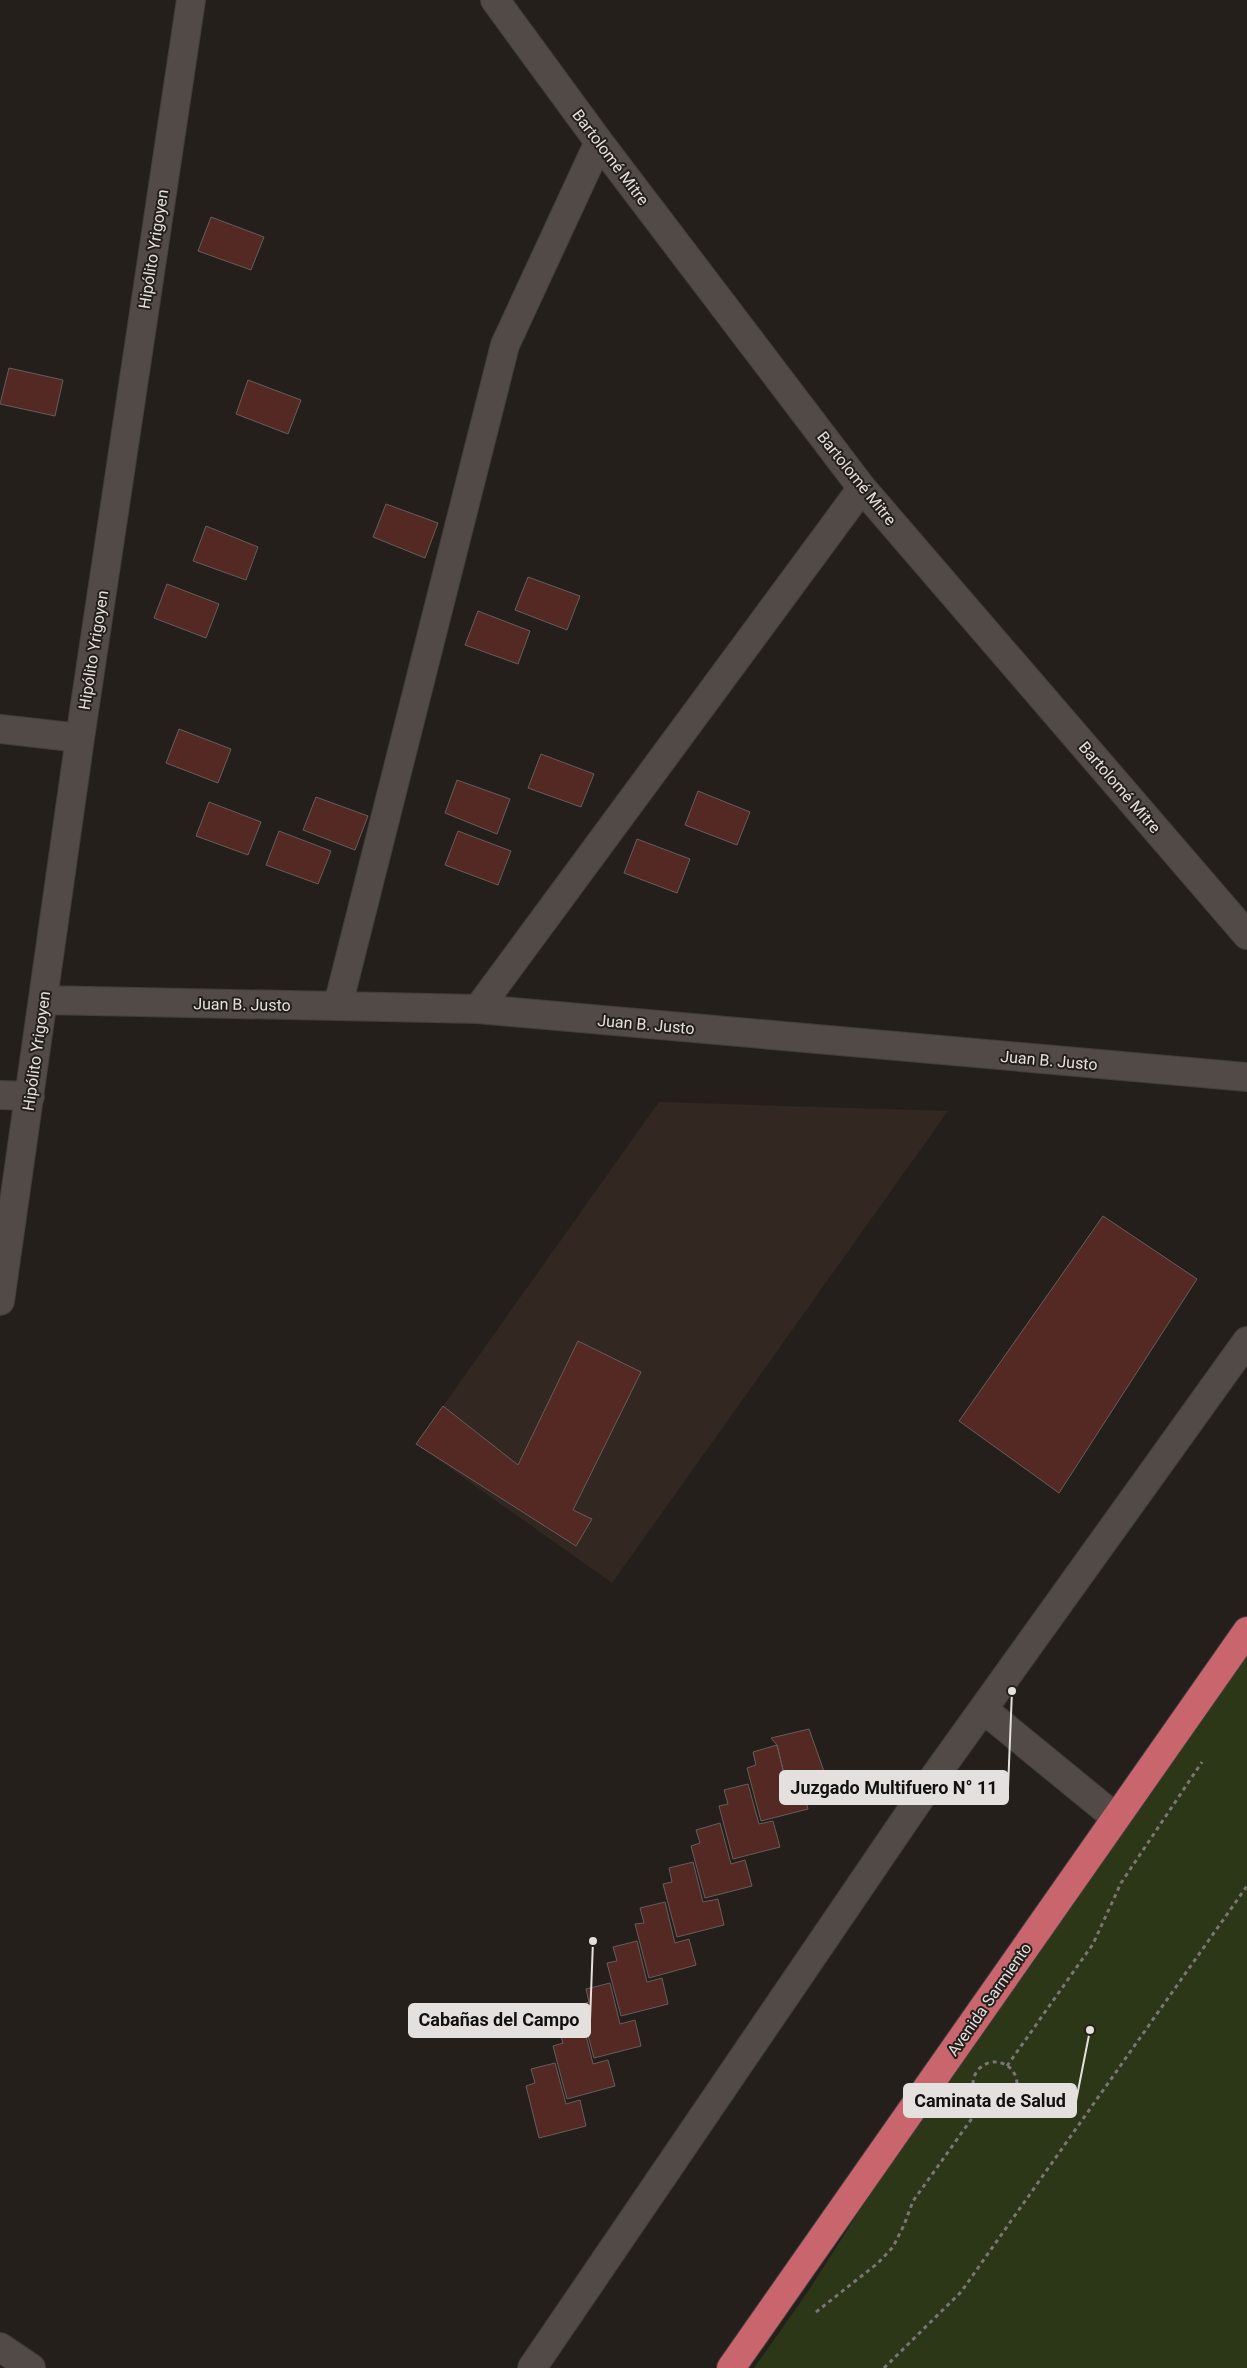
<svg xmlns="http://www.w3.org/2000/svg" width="1247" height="2368" viewBox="0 0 1247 2368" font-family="Roboto,sans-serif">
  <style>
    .built { fill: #322721 }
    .green { fill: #2c3717 }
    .building { fill: #552923; stroke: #655e5c }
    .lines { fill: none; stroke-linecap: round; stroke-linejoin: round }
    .street-casing { stroke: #413d3b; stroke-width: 30 }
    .highway-casing { stroke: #413d3b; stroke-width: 30 }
    .path { stroke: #7b7573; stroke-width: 3; stroke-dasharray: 4 4; stroke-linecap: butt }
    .street { stroke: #514a47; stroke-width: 28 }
    .highway { stroke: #c9656d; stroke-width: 28 }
    .labels { text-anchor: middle; stroke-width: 4; stroke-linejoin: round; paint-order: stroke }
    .street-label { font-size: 16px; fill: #e4e0de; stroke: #251f1c }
    .leader { fill: none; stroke: #e4e0de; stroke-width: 2 }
    .callout-dot { fill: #e4e0de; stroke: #251f1c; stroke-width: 2 }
    .callout { fill: #e4e0de; stroke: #e4e0de; stroke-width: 2 }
    .callout-label { font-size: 18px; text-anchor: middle; font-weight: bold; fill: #111 }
  </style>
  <rect width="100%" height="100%" fill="#251f1c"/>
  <path class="built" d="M659,1102l289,9 -336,472 -196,-139z"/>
  <path class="green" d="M1247,1652v716h-493l55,-78 124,-195z"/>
  <path class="building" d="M211,217l53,20 -13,33 -53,-19z
    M9,368l54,12 -8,36 -55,-12z
    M248,380l53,20 -13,34 -52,-20z
    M386,504l52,19 -13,35 -52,-21z
    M206,526l52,21 -12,33 -53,-19z
    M528,577l52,19 -13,34 -52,-20z
    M167,584l52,20 -13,34 -52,-20z
    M478,611l52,20 -12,33 -53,-19z
    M179,729l52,20 -13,34 -52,-20z
    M541,754l53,20 -13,33 -53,-19z
    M457,780l53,19 -13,35 -52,-21z
    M698,791l52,21 -13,33 -52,-20z
    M316,797l52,19 -13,34 -52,-20z
    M209,802l52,20 -13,33 -52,-19z
    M279,831l52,20 -13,33 -52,-19z
    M458,831l53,20 -13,34 -53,-20z
    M637,839l53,20 -13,34 -53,-20z
    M1103,1216l94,63 -138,214 -100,-72z
    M578,1341l63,31 -68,138 19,9 -16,27 -160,-102 27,-38 75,59z
    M809,1729l17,48 -39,9 -10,-41 -6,-7z
    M777,1745l10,41 14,-4 7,27 -47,12 -14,-53 9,-3 -3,-13z
    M748,1784l11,40 14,-3 7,26 -47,12 -14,-53 9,-2 -4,-14z
    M720,1823l11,41 14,-4 7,26 -47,12 -14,-52 9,-3 -4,-13z
    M693,1862l10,40 15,-3 6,26 -47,12 -14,-53 9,-2 -3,-14z
    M665,1902l10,41 14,-4 7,26 -47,13 -14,-54 9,-1 -4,-15z
    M637,1941l10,41 15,-4 6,26 -47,12 -14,-53 10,-2 -4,-14z
    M610,1983l10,41 15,-4 6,26 -47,12 -14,-53 9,-3 -3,-13z
    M583,2023l10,41 15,-4 7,26 -48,13 -14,-53 10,-3 -4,-13z
    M555,2063l11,41 14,-4 6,26 -47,12 -13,-52 9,-3 -4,-14z"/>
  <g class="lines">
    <g class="street-casing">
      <path id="street" d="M495,0l104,142 263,346 385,447
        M0,729l80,9
        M43,1000l435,9 769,68
        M338,1005l167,-660 94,-203
        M478,1009l384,-521
        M0,1095l30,1
        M0,1301l80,-563 111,-738
        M983,1709l133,109
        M0,2347l31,21
        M532,2368l403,-592 312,-435"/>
    </g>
    <g class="highway-casing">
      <path id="highway" d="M731,2368l516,-737"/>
    </g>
    <path class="path" d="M973 2084a22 22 0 1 1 44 0a22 22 0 1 1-44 0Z
      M1007,2066l86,-122 28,-61 81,-121
      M816,2312l62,-49 15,-16 11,-22 9,-24 70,-98
      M884,2368l77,-76 286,-406"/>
    <use href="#street" class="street"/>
    <use href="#highway" class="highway"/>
  </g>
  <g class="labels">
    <g class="street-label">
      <text transform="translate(611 157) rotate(53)" y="6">Bartolomé Mitre</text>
      <text transform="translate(153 249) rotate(-81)" y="6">Hipólito Yrigoyen</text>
      <text transform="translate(857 478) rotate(51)" y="6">Bartolomé Mitre</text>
      <text transform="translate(93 650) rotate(-81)" y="6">Hipólito Yrigoyen</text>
      <text transform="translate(1120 787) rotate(49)" y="6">Bartolomé Mitre</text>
      <text transform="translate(242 1004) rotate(1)" y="6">Juan B. Justo</text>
      <text transform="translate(646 1024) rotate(5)" y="6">Juan B. Justo</text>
      <text transform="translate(36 1051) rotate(-82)" y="6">Hipólito Yrigoyen</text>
      <text transform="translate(1049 1060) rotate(5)" y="6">Juan B. Justo</text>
      <text transform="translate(989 1999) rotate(-55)" y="6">Avenida Sarmiento</text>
    </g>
  </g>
  <path class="leader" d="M1012 1691L1008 1788M593 1941L590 2020M1090 2030L1076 2101"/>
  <g class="callout-dot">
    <circle cx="1012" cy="1691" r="5"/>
    <circle cx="593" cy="1941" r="5"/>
    <circle cx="1090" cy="2030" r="5"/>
  </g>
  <g class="callout">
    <rect x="780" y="1771" width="228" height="33" rx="5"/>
    <rect x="409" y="2004" width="181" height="33" rx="5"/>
    <rect x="904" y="2084" width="172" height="33" rx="5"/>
  </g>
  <g class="callout-label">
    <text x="894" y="1794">Juzgado Multifuero N° 11</text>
    <text x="499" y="2026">Cabañas del Campo</text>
    <text x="990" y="2107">Caminata de Salud</text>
  </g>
</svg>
